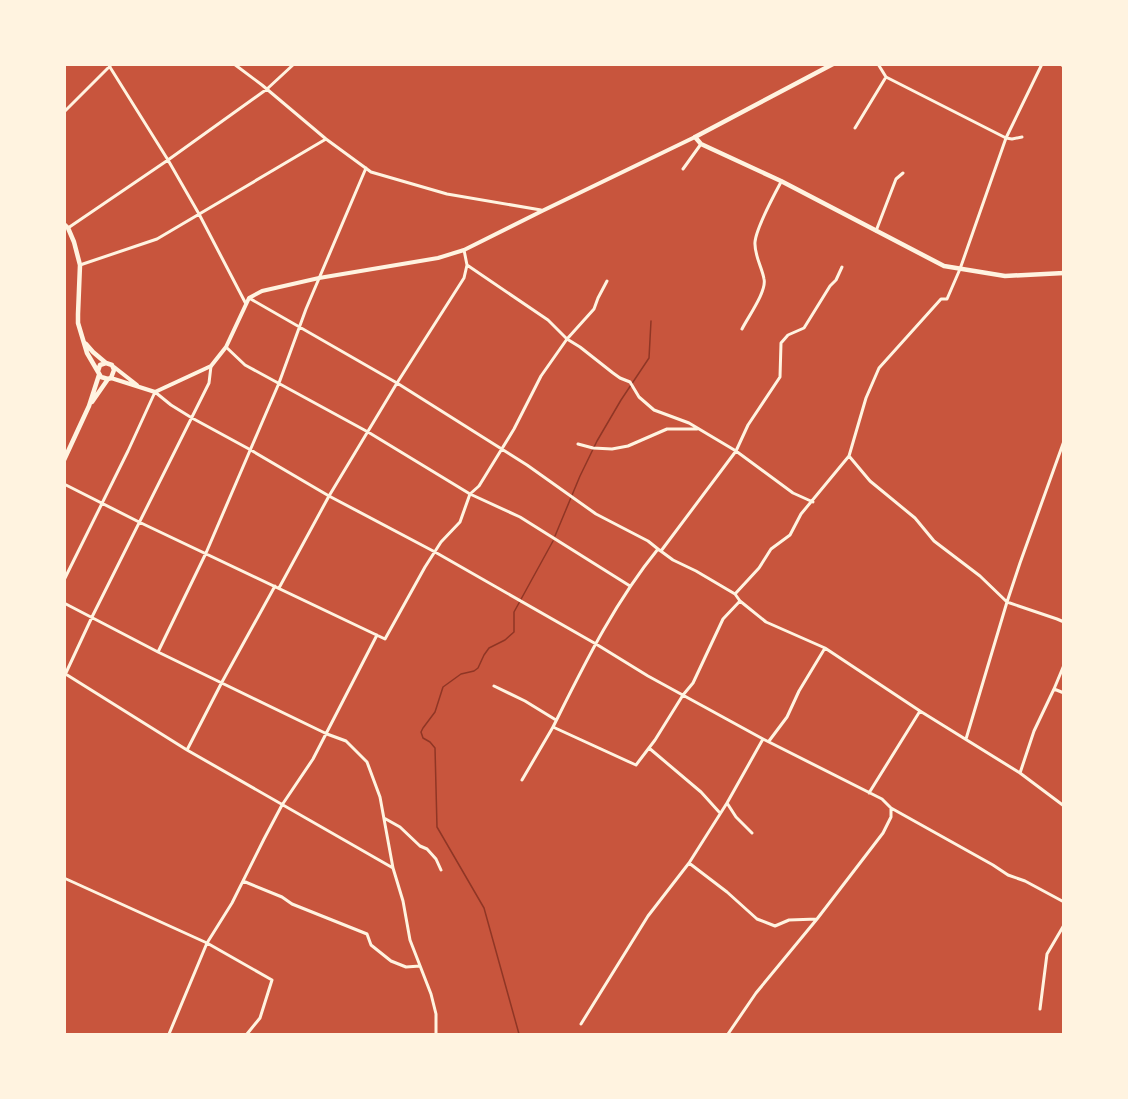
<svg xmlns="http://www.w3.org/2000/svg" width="1128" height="1099" viewBox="0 0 1128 1099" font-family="'Asap Condensed',sans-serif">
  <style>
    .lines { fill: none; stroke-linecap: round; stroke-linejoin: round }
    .stream { stroke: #8f3625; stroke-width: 1.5 }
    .minor { stroke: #fff3e0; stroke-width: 3 }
    .tertiary { stroke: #fff3e0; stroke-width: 4 }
    .secondary { stroke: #fff3e0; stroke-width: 4.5 }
    .primary { stroke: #fff3e0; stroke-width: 4.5 }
  </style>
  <rect width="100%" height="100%" fill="#c8553d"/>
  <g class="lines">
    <path class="stream" d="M555,536l25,-60 17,-35 24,-41 28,-42 2,-37
      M519,1034l-35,-126 -47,-81 -2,-79 -5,-6 -7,-4 -2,-6 2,-4 12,-16 8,-25 18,-13 13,-3 4,-3 6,-13 5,-7 16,-8 9,-8v-20l39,-71"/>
    <path class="minor" d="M108,64l60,96 31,54 47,90
      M234,64l28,21 64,54 45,33 76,22 94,16
      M1061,64l3,3
      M64,112l48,-48
      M855,128l31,-51
      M1022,137l-10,2 -6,-1 36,-74
      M683,169l18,-25
      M68,228l100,-68 99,-71 27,-25
      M876,231l20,-52 7,-6
      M80,265l77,-26 169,-100
      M467,265l81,55 19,19 13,8 33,26 7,5 10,4 9,15 15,13 35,13 47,28 57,42 20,9
      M249,298l148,85 130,82 69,49 52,27 10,8c-44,54 -74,116 -105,178l83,38 19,-25 28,-45 10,-12 30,-64 17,-18
      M742,329c6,-12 25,-38 22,-50 -2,-12 -10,-24 -9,-37 1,-12 19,-47 26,-60
      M226,347l19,18 123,67 102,62 50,23 110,69
      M578,444l15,4 19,1 16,-3 39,-17h30
      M849,456l21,25 45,37 19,23 46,35 27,26 13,-39 44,-122
      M64,484l75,38 246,117 40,-72 16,-25 19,-20 10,-28 9,-8 35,-57 27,-53 26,-37 27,-30 4,-11 9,-17
      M658,549l15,11 23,11 39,23 5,7 26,21 59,26 95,63 -51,82
      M661,551l75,-100 12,-26 32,-48 1,-34 7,-8 16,-7 26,-42 6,-6 6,-13
      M64,580l64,-129 27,-59 16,13 21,13 57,31 80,47 106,56 161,92 52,32 115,63 119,60 9,9v9l-8,16 -66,86 -61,74 -28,41
      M279,588l50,-92 68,-113 67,-105 3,-13 -3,-15
      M735,594l24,-26 12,-19 19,-14 11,-21 48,-58 17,-58 13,-30 62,-69h6l13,-30 46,-131 -120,-61 -8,-13
      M64,603l94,49 169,82 19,7 21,21 13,35 13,71 10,33 7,39 21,54 5,20v20
      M158,652l48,-99 73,-170 27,-74 60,-141
      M64,673l123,77 206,118
      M64,677l28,-60 117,-234 2,-17
      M494,686l31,15 31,19
      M1054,689l10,-24
      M920,711l100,62 44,33
      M966,739l41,-137 50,17 7,3
      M769,741l18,-24 12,-26 26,-43
      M649,748l52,44 19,21
      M187,750l35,-68 53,-96
      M1020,773l14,-42 20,-42 10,4
      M522,780l31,-53
      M727,803l9,14 16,16
      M891,808l102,57 15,10 17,6 39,21
      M384,818l16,9 20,19 7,3 9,10 5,11
      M689,863l38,29 30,27 18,7 14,-6 28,-1
      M64,878l143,65 65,37 -12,38 -13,16
      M243,881l39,16 10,7 75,30 4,11 20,16 15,6 14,-1
      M1040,1009l7,-55 17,-29
      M581,1024l67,-108 41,-53 38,-60 36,-64
      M169,1034l38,-91 25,-40 32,-64 18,-34 31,-46 64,-124"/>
    <path class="tertiary" d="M114,367l23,18
      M111,378l44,14 56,-26 15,-19 23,-49 13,-7 57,-13 119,-20 26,-8 78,-39 153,-74"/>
    <path class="secondary" d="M833,64l-138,73 6,7 80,37 163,85 61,10 59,-3"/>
    <path class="primary" d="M64,224l4,4 6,14 6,23 -2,49v9l9,30 14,24 7,2 3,-1 3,-8 -2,-5 -6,-2 -6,2 -2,6
      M86,344l7,8 13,11
      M92,402l16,-23
      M64,460l25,-54 10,-31"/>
  </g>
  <rect width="1128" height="1099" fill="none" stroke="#fff3e0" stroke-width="132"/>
</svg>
